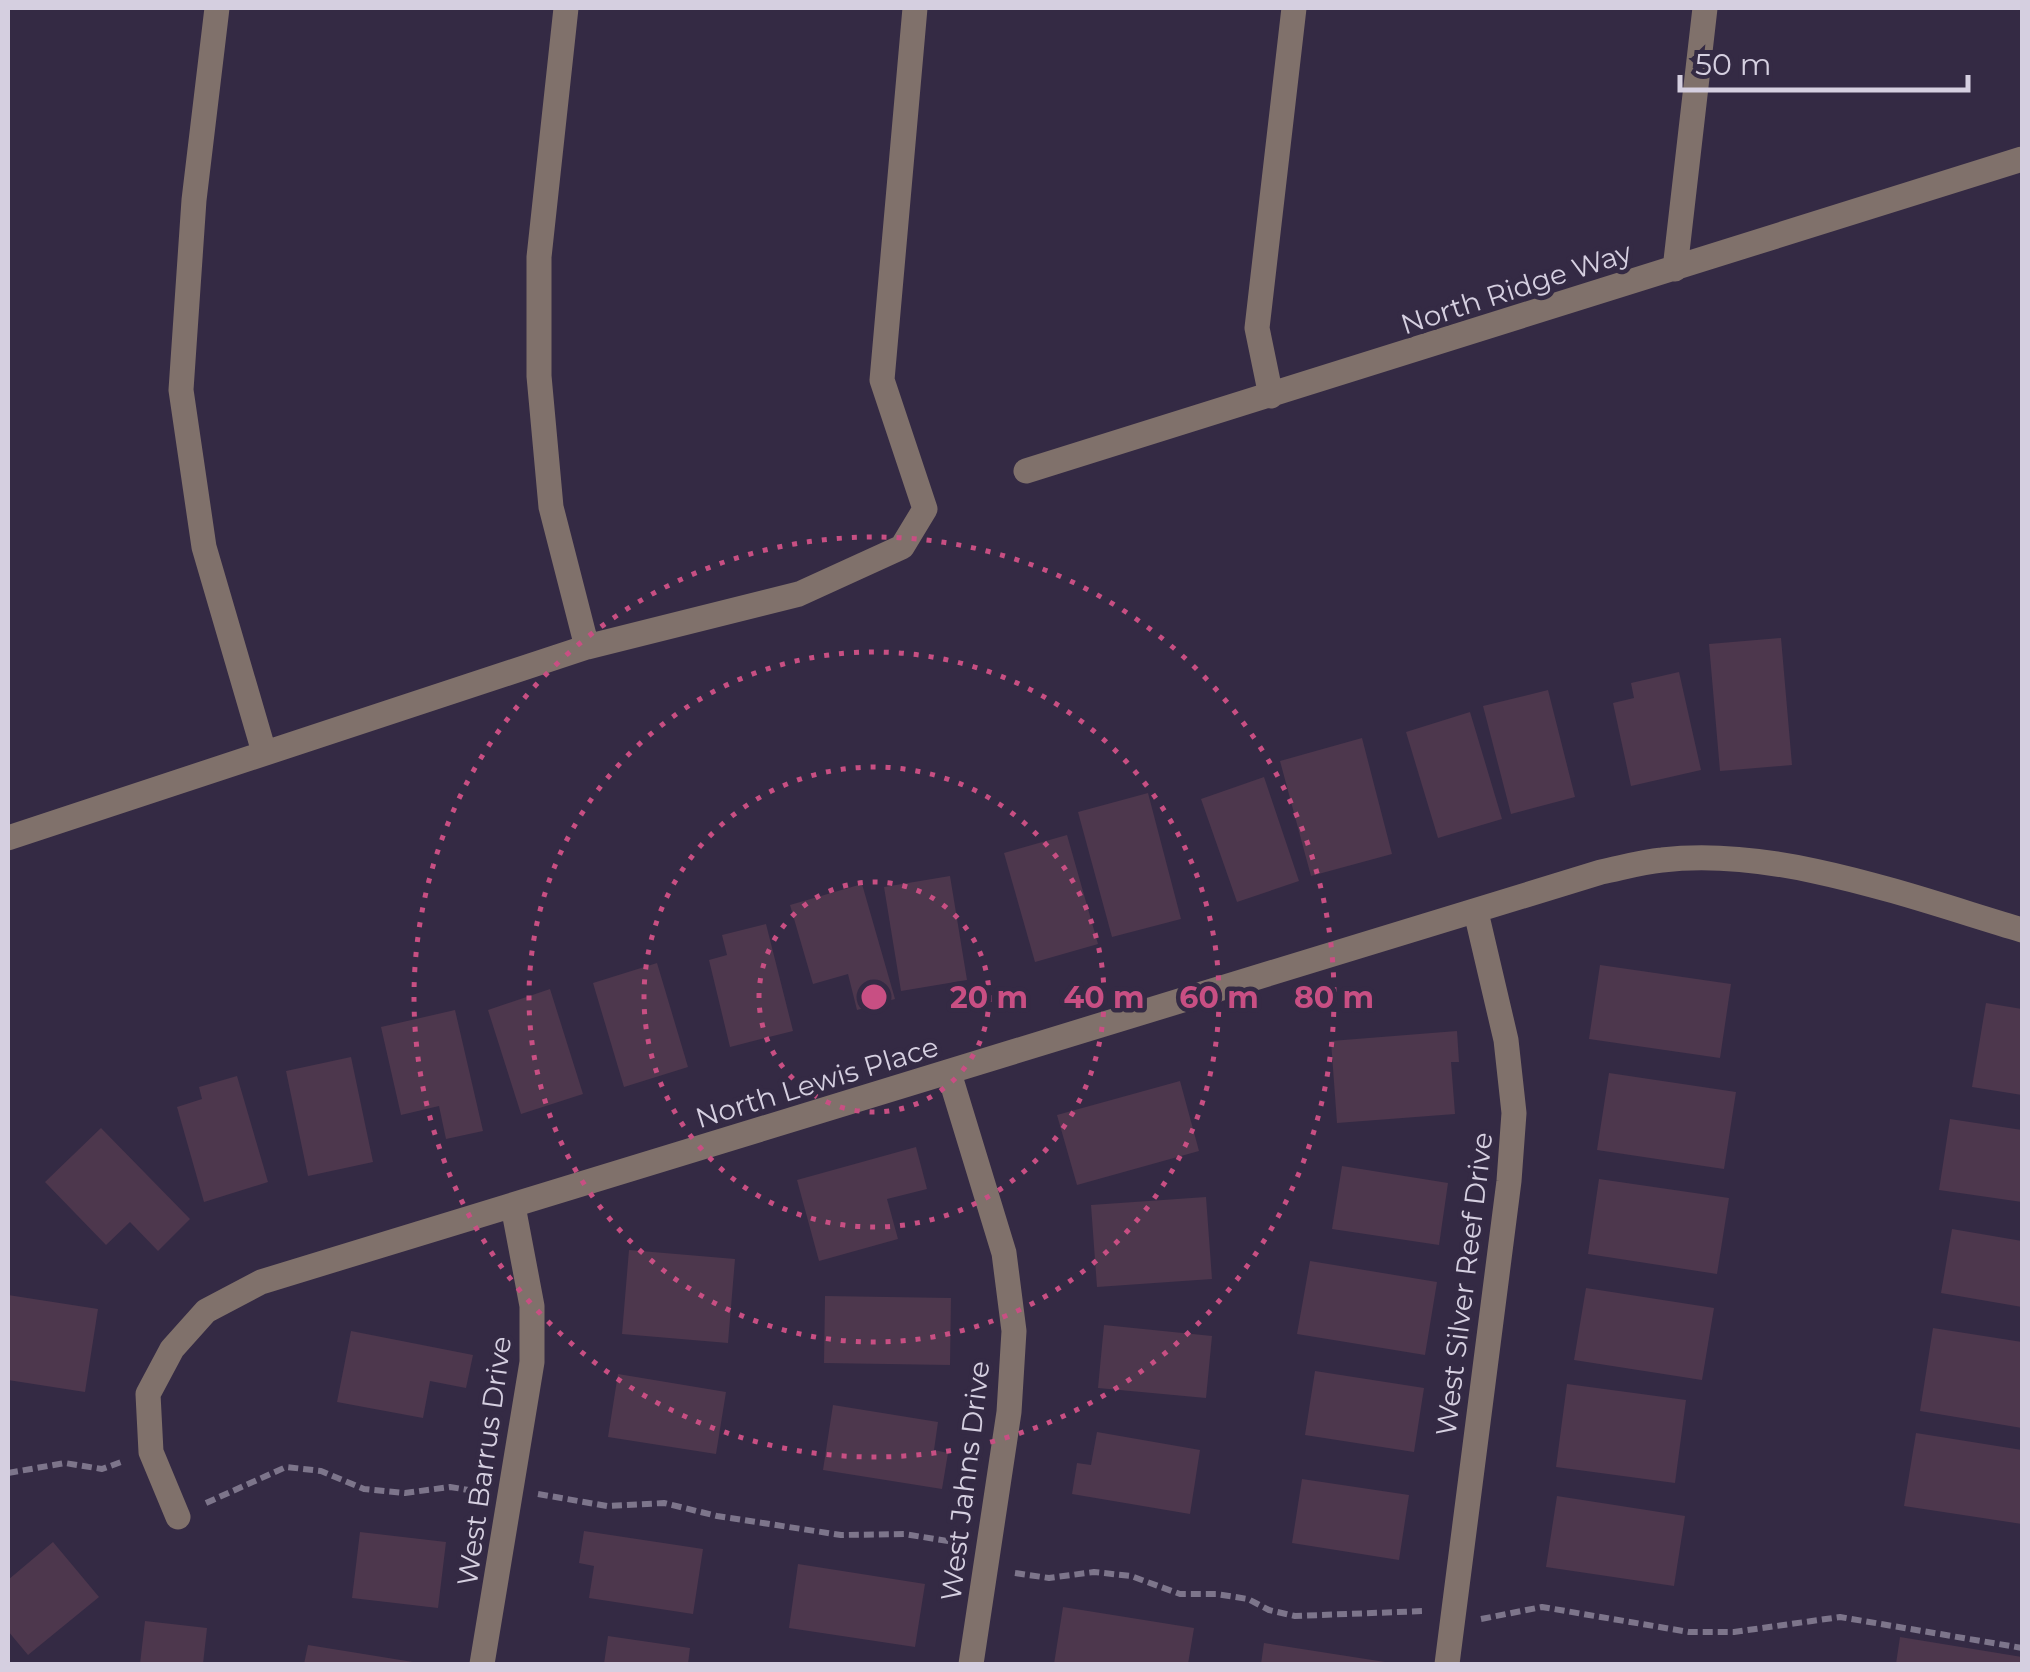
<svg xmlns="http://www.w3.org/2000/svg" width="2030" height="1672" viewBox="0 0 2030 1672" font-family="Montserrat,sans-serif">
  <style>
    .building { fill: #4d374d }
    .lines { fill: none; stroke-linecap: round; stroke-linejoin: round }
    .path { stroke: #7d758b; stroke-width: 6; stroke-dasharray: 10 5; stroke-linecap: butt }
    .minor { stroke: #80716b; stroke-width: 25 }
    .ring { fill: none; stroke: #c84f83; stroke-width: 5; stroke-dasharray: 5 10 }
    .labels { text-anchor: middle; stroke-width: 9; stroke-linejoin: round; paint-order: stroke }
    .street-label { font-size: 28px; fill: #d5cfe0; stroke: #342a44 }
    .centre { fill: #c84f83; stroke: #342a44; stroke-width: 5 }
    .ring-label { font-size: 30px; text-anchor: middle; font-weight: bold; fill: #c84f83; stroke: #342a44; stroke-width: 9; stroke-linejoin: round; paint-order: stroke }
  </style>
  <rect width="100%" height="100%" fill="#342a44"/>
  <path class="building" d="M1781,638l11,127 -72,6 -11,-127z
    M1679,672l22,98 -70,16 -18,-83 21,-5 -3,-15z
    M1548,690l27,107 -64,17 -28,-108z
    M1470,712l32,107 -64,19 -32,-106z
    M1362,738l30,116 -81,22 -31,-115z
    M1264,777l35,104 -62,21 -36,-103z
    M1148,793l33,126 -69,18 -34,-125z
    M1067,835l31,109 -63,18 -31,-109z
    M950,876l17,104 -66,11 -17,-104z
    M862,884l33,115 -38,11 -9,-36 -35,10 -23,-79z
    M766,924l27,107 -63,16 -21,-87 18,-5 -5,-20z
    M657,963l31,104 -64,20 -31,-104z
    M1600,965l131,19 -11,74 -131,-19z
    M550,989l33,105 -62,20 -33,-104z
    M1986,1003l36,6v86l-50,-8z
    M455,1010l28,121 -37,8 -7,-33 -38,9 -20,-88z
    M1457,1031l2,31h-8l4,52 -118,9 -6,-82z
    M351,1057l22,105 -65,14 -22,-105z
    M1609,1073l127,19 -12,77 -127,-19z
    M237,1076l31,106 -64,20 -27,-95 25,-8 -3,-12z
    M1180,1081l19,70 -122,34 -20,-70z
    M1950,1119l72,11v72l-83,-12z
    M101,1128l89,91 -32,32 -28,-29 -24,23 -61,-63z
    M916,1147l11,42 -40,10 11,40 -79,22 -22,-81z
    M1342,1166l106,17 -9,62 -107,-16z
    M1599,1179l130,19 -12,76 -129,-20z
    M1206,1197l6,82 -115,8 -6,-82z
    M1952,1229l70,12v66l-81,-14z
    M629,1250l106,9 -7,84 -106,-9z
    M1310,1261l127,21 -12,73 -128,-21z
    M1586,1288l128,20 -12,72 -128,-20z
    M8,1295l90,14 -13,83 -77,-12z
    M825,1296l126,2 -1,67 -126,-2z
    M1104,1325l108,11 -6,62 -108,-10z
    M1933,1328l89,14v86l-102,-17z
    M351,1331l122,24 -7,33 -36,-7 -7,37 -86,-16z
    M1315,1371l109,17 -10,64 -109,-17z
    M618,1374l108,18 -10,62 -108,-17z
    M1567,1384l119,16 -11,83 -119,-16z
    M833,1405l105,17 -4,28 14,3 -6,36 -119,-19z
    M1097,1432l103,18 -10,64 -118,-20 5,-31 14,2z
    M1916,1433l106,17v74l-118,-18z
    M1302,1479l107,16 -10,65 -107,-17z
    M1557,1496l128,20 -11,70 -128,-19z
    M584,1531l119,18 -10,65 -104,-16 5,-32 -15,-3z
    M360,1532l86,10 -8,66 -86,-10z
    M53,1542l46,55 -71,58 -20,-24v-51z
    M798,1564l127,20 -10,63 -126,-19z
    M1063,1607l131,21 -6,36h-134z
    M145,1621l62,7 -4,36h-63z
    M608,1636l82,12 -2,16h-84z
    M1900,1637l122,20v7h-126z
    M1264,1643l121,19v2h-124z
    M308,1645l105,17v2h-109z"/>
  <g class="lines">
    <path class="path" d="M8,1473l57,-10 37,6 22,-8
      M538,1494l69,12 57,-3 53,13 124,19 63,-1 56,9
      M206,1503l80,-36 35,4 43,18 41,4 45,-6 31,5
      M1015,1573l34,5 45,-6 37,4 49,18h36l32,5 21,11 26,6 129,-5
      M1481,1619l61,-12 147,25h45l106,-15 182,31"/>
    <path class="minor" d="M217,8l-23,192 -13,190 23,157 60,205
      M566,8l-27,249v119l12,131 36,140
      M1675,269l30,-261
      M1271,396l-14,-68 37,-320
      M1026,471l996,-312
      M8,838l579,-191 212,-53 103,-47 23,-38 -43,-129 33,-372
      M949,1073l55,180 10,78 -5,81 -38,252
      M178,1517l-27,-65 -3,-58 24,-45 34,-38 55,-29 1340,-410c20,-4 40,-10 61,-12 114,-14 252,38 360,70
      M482,1664l50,-302v-56l-19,-100
      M1447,1664l62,-483 5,-68 -8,-73 -30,-128"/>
  </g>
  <g class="ring">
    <circle cx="874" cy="997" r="115"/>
    <circle cx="874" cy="997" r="230"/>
    <circle cx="874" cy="997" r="345"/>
    <circle cx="874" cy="997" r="460"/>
  </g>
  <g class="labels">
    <g class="street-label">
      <text transform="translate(1516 288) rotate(-18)" y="10">North Ridge Way</text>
      <text transform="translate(817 1082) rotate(-17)" y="10">North Lewis Place</text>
      <text transform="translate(1464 1284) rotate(-83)" y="10">West Silver Reef Drive</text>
      <text transform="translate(484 1461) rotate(-82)" y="10">West Barrus Drive</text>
      <text transform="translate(965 1481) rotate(-83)" y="10">West Jahns Drive</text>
    </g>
  </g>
  <circle cx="874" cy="997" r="15" class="centre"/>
  <g class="ring-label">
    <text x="989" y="1008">20 m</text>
    <text x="1104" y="1008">40 m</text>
    <text x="1219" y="1008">60 m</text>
    <text x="1334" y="1008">80 m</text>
  </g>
  <rect width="2030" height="1672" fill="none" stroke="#d5cfe0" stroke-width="20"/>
  <path d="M1680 75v15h288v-15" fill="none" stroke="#d5cfe0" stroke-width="5"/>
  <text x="1695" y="75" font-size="30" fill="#d5cfe0" stroke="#342a44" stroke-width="8" paint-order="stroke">50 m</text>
</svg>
